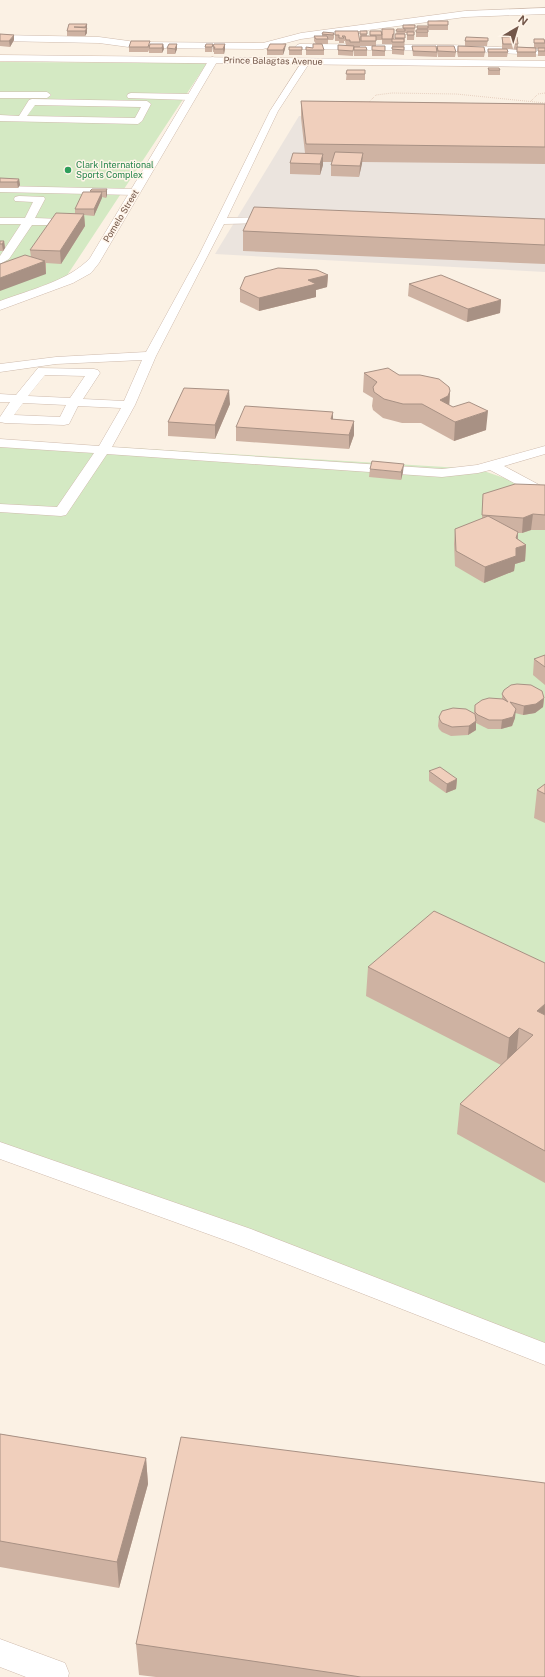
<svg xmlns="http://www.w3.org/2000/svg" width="545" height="1677" viewBox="0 0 545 1677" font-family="'Public Sans',sans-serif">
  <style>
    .industrial { fill: #ebe4de }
    .green { fill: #d4e9c3 }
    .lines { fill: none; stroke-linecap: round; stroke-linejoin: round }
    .service-casing { stroke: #cfbbad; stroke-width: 1 }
    .minor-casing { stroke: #cfbbad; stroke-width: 1 }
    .secondary-casing { stroke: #d1baab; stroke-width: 1 }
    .path { stroke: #d5b29f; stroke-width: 1; stroke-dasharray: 0.5 1.5; stroke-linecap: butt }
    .service { fill: #fff; fill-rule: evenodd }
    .minor { fill: #fff; fill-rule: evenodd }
    .secondary { fill: #fff; fill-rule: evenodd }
    .wall { fill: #ceb2a2 }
    .shaded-wall { fill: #a89184 }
    .building { fill: #f0cfbc; stroke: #a89184 }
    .leisure-dot { fill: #2e9e5b; stroke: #fff5ea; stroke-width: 1.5 }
    .labels { text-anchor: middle; stroke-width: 3; stroke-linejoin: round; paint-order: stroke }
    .far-street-label { font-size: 9px; fill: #73574a; stroke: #fff5ea }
    .far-leisure-label { font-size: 9px; fill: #27864d; stroke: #fff5ea; text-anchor: start }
  </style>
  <rect width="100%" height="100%" fill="#fbf1e4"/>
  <path class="industrial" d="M299,116l246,3v153l-330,-18z"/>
  <path class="green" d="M0,62l207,1 -141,214 -66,25z
    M0,440l478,29 67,23v862l-545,-204z"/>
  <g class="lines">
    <g class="service-casing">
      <path id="service" d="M303,60h3l4,2 -32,49 -51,107 46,-1 5,3 -5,3 -49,1 -68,132 -21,49 -23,42 330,22 35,-4 68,-19v8l-41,12 41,22v10l-5,-1 -50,-27 -12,3 -36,4 -335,-23 -41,61 -5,1 -61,-4v-8l57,3 37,-54 -94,-6v-8l99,7 22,-38 -43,-2 -9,18 -5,1 -59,-2 -5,-1v-5l10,-15h-10v-8l16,1 22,-27 56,1 4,1 2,3 -17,26 41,2 18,-41 -86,4 -56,8v-8l56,-7 90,-5 53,-97 71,-144zM45,375l40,1 -15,22 -42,-2zM23,403l43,2 -6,12 -46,-2z
        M0,92h47l4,3 -4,3h-47z
        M131,93l59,1 4,3 -4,3 -62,-2 -1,-2 1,-2z
        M32,99l115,2 4,3 -9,17 -4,3 -138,-3v-6l19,1 10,-16zM35,105l106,2 -6,11 -108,-2z
        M0,186l135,3 5,3 -5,3 -135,-3z
        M19,196l25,1 1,2 -10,19 26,1 5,3 -5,3h-29l-23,34 -9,5v-8l21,-32h-21v-6h25l8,-16 -18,-1 -1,-2 1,-2z
        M0,1142l251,87 294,114v22l-312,-122 -233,-84z
        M0,1639l65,24 4,10 -1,4h-42l-26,-10z"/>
    </g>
    <g class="minor-casing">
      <path id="minor" d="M545,8v6l-80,3 -164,22 -38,10 -127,-1 -37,-5 -99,-2v-6l99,2 37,5 127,1 38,-10 164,-22z
        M300,44l150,1 95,4v6l-95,-4 -153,-2 -2,-2 2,-2z
        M213,57l5,3 -119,203 -8,10 -18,10 -73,27v-9c29,-11 69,-20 90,-43l120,-200z"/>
    </g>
    <g class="secondary-casing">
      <path id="secondary" d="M0,55l545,6v6l-545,-6z"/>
    </g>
    <path class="path" d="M531,101l7,-7 7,-1
      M368,103l8,-8 16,-2 64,1 89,9"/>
    <use href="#service" class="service"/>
    <use href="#minor" class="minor"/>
    <use href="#secondary" class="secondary"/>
  </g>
  <path class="wall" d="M428,21l20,4v5h-20v7h-12v-7h1v-4h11z
    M87,24v9l-2,3h-18v-5z
    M403,25h12l-1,15h-7v-7h-2l-1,22 -12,-1v-10h-10v-15h12v10h1v-5h1l1,-5h6z
    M335,31l25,11v5l7,3v6h-13v-9l-1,9 -15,-1v-10l12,1 -4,-1 -1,-4h-1v2h-5v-2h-4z
    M360,31h7v5h3v-5l12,4v5h-6v6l9,5v5h-13v-10h-12z
    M334,33v5l-1,2h-5v4h-11l7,6v5h-18v-8l7,1 3,-4 -2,-3v-5h8v-2z
    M0,34l14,6 -4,7 -10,-1z
    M502,37l16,7v3h16v-8l11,3v14h-7v-8h-2v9h-19v-7l-10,-1 1,3 -1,5h-19v-8h14z
    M488,38l-1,8h-22v-5z
    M163,44l1,5 -2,4h-13v-3l-1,2h-19v-5z
    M177,44v5l-2,5h-8v-6z
    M213,44l-1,8h-7v-5z
    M225,44v5l-1,5h-10v-2h-1v-5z
    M412,46l25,4v-4l19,6 -1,5h-17l-1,-5v5l-24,-1z
    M458,46l27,6 -1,5h-26l-1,-5z
    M289,47h13v8h-13z
    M285,49l-2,6h-16v-5z
    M488,68l12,2v5h-12z
    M347,70h18v10h-19z
    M301,101l244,3v60l-183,-2 -3,15 -28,-1v-11l1,-3h-9v3l-3,10 -30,-1v-11l15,-10 -4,-35z
    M0,178l19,1 1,6 -2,3h-18z
    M107,189v6l-1,3 -4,-1 -8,19 -10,-1 1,11 -24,38 -15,-1v11l-15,-17 -1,-7 45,-36v-5l15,-17v-1z
    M545,219v45l-302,-13v-20z
    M0,241h4l1,7 -2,3h-3z
    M328,275l-1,12 -11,3v7l-57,14 -19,-9v-13z
    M409,284l92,16 -1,13 -33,9 -59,-26z
    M364,373l35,2 51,16 -1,14 37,25 -32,11 -33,-18h-19l-19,-5 -10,-8 -1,-4 1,-8 -10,-6z
    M230,404l-15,35 -47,-3v-14z
    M333,419l21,2v14l-5,14 -113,-8v-14z
    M370,469l33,3 -2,8 -32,-3z
    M545,485v45h-14l-9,3h-4v6l8,6 -1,16 -10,3 -1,7 -30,12 -29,-17 -1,-22 1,-15 27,-10 1,-25z
    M545,655v30l-12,-10 1,-16z
    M502,694l42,4 -1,9 -8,6 -12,2 -8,-2v5l-3,8 -11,3h-13l-12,-6v7l-8,5 -17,1 -9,-4 -3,-3 -1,-3 1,-9 35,-4 1,-8 27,-6z
    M429,771l28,8 -1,10 -10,4 -17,-12z
    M545,784v39l-11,-5 3,-28z
    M545,963v220l-88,-49 3,-30 41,-39 -135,-69 2,-29z
    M0,1434l146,24 2,26 -29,104 -119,-21z
    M136,1644l409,33h-389l-17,-2z"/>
  <path class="shaded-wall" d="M87,24v9l-2,3v-9z
    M14,35v5l-4,7 -1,-6z
    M163,44l1,5 -2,4v-5z
    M177,44v5l-2,5v-5z
    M225,44v5l-1,5 -1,-5z
    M286,44l-1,5 -2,6v-5z
    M363,153l-1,11 -3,13 1,-11z
    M323,154v11l-3,10v-11z
    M19,179l1,6 -2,3 -1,-6z
    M107,189v6l-1,3v-7z
    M102,192v6l-8,18v-7z
    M84,214l1,12 -24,38 -1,-13z
    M4,241l1,7 -2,3 -1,-7z
    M45,261l1,13 -46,17v-13z
    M328,275l-1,12 -11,3v7l-57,14v-13l49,-18z
    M501,300l-1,13 -33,9 1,-13z
    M229,390l1,14 -15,35v-14z
    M450,391l-1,19 -9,-10z
    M488,411l-2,19 -32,11 1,-19z
    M333,412v14l-2,-7z
    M354,421v14l-5,14v-14z
    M404,464l-1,8 -2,8v-8z
    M533,514l-2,16 -9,3 1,-15z
    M518,532l-1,16 9,-3 -1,16 -10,3 -1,7 -30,12 1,-16 31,-29z
    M544,698l-1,9 -8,6 -12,2 1,-9z
    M516,709l-1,9 -3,8 -11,3 1,-9z
    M476,721v9l-8,5 1,-9z
    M457,779l-1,10 -10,4 1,-9z
    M545,1004v26l-8,-19z
    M519,1028l-3,30 -10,10 3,-30z
    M146,1458l2,26 -29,104 -2,-26z"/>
  <path class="building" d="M428,21h20v4h-20z
    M69,24h18l-2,3h-11l13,1 -2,3h-18z
    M403,25h12v3h-12z
    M417,26h11v2h-11z
    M382,29h12v5h-1l-1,5h-10z
    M397,29h8v2h-9z
    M416,30h12v2h-12z
    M335,31h23l2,11h-10v-2h-4l-1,-4h-3l2,2h-5v-3h-4z
    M360,31h7v3h-7z
    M370,31h11l1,4h-12z
    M323,32l11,1 -1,2 -11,-1z
    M407,32h7v3h-7z
    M0,34l14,1 -5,6h-9z
    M395,34h10v4h-10z
    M314,36h13l1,3h-12z
    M361,36h15v5h-15z
    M466,37l22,1v3h-23z
    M502,37h15l1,7h-15z
    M392,39h12v3h-12z
    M534,39h10l1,4h-11z
    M131,41h19l-2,6h-19z
    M150,44h13l-1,4h-13z
    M169,44h8l-2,5 -8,-1z
    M206,44h7l-1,3h-7z
    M214,44h11l-2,5h-9l1,-2h-2z
    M270,44h16l-3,6h-16z
    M313,44h9l2,6h-18v-3l7,1z
    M338,45l16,1 -1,5 -15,-1z
    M372,46h13v5l-13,-1z
    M412,46h24l1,6 -24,-1z
    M437,46h17l2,6 -18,-1z
    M458,46l26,1 1,5h-27z
    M289,47h13v3h-13z
    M354,47h12l1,3h-13z
    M392,47h12v3l-12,-1z
    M517,47l19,1v4h-19z
    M538,48h7v3h-7z
    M488,49h19l1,3h-20z
    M488,68h11l1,2h-11z
    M347,70h18v4h-19z
    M301,101l244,3v43l-239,-3z
    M335,152l28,1 -3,13 -29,-1z
    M293,153l30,1 -3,10 -30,-1z
    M0,178l19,1 -2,3h-17z
    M92,189h15l-1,2h-16z
    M83,192h19l-8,17h-19z
    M254,207l291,12v26l-302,-14z
    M56,213l28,1 -24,37 -30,-1z
    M0,241h4l-2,3h-2z
    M25,255l20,6 -45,17v-14z
    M278,268l39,2 11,5 -20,5 8,4 -57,14 -19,-9 5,-12z
    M441,275l60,25 -33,9 -59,-25z
    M388,368l11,7h21l19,4 10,8 1,4 -2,5 -8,4 13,7 16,-5 19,9 -33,11 -33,-18h-19l-19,-5 -10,-7 -1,-5 4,-5 -13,-9z
    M184,388l45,2 -14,35 -47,-3z
    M245,406l88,6 -2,7 23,2 -5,14 -113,-8z
    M372,461l32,3 -3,8 -31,-3z
    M515,484l30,1v30l-12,-1 -10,4 -41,-3 1,-21z
    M488,516l30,16 -2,6 10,7 -10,3v8l-31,11 -29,-16 -1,-22z
    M545,655v12l-11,-8z
    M517,684l14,1 11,6 2,7 -8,6 -12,2 -14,-4 6,7 -3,8 -11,3h-13l-11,-5 -3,-3v-7l7,-5 7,-2 14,1 5,3 -4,-5 -2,-3 2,-4 7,-5z
    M453,708l13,1 9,5 1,7 -7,5 -17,1 -10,-4 -2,-3 -1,-3 3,-6z
    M440,767l17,12 -10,5 -18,-13z
    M545,784v10l-8,-4z
    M434,911l111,52v41l-8,7 8,4v136l-85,-47 73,-69 -14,-7 -10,10 -141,-71z
    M0,1434l146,24 -29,104 -117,-21z
    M181,1437l364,46v194h-184l-225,-33z"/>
  <circle class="leisure-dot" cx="68" cy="170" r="4"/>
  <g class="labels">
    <g class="far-street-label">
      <text transform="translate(273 61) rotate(1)" y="3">Prince Balagtas Avenue</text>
      <text transform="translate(121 216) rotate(-59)" y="3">Pomelo Street</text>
    </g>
    <g class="far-leisure-label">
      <text x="76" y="168">Clark International<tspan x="76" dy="10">Sports Complex</tspan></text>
    </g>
  </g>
  <g transform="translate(517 28) rotate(38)" stroke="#fff5ea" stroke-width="3" paint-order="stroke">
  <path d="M0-3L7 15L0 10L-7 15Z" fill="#73574a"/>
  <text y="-6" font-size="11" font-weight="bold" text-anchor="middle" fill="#73574a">N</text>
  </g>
</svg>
